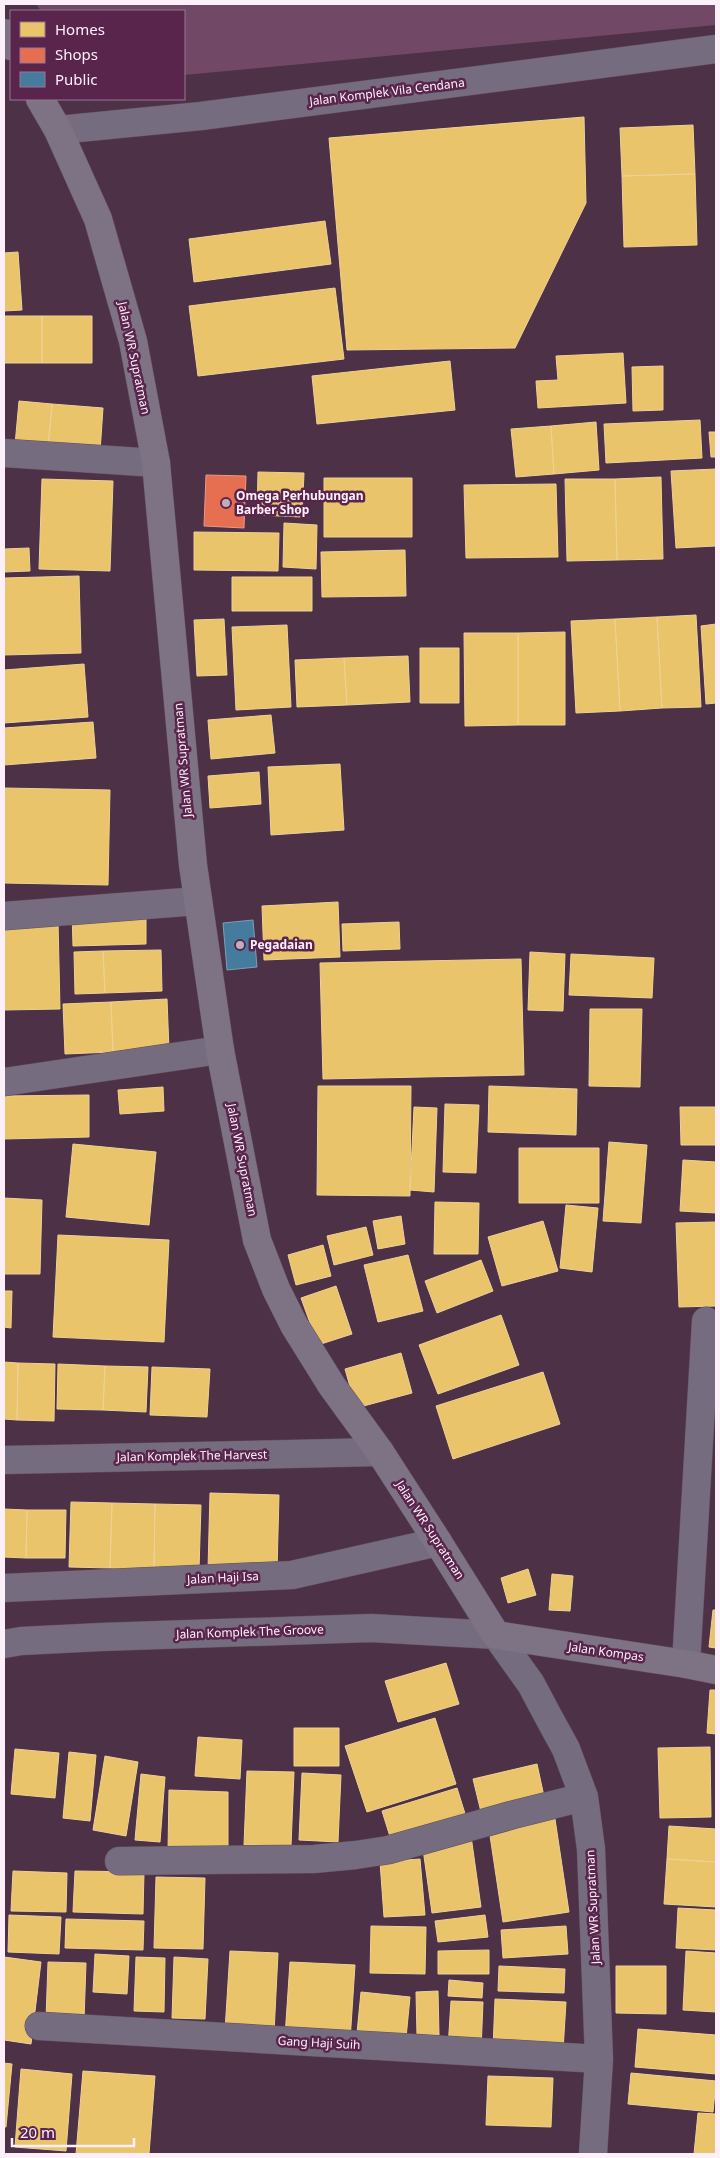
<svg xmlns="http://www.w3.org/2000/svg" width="720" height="2158" viewBox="0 0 720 2158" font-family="'Noto Sans',sans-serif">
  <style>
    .green { fill: #724867 }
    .homes { fill: #e9c46a; stroke: #efd195 }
    .shops { fill: #e76f51; stroke: #ee9684 }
    .public { fill: #457b9d; stroke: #7c9eb9 }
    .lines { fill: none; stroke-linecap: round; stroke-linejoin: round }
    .minor-casing { stroke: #634e5e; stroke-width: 29 }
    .major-casing { stroke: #634e5e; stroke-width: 29 }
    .minor { stroke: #756c7f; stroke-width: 28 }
    .major { stroke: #7e7285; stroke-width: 28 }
    .poi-dot { fill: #c0adbb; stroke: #59254d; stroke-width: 2 }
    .labels { text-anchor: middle; stroke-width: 5; stroke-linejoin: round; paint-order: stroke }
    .street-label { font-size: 12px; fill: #fef0fa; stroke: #59254d }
    .poi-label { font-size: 12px; font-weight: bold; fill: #fef0fa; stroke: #59254d; text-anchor: start }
  </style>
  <rect width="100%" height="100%" fill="#4d3147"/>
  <path class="green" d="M36,4h680v21l-532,50v-64h-143z"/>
  <path class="homes" d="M584,117l2,86 -71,145 -168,2 -18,-212z
    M693,125l2,49 -73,2 -2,-48z
    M695,174l2,71 -73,2 -2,-71z
    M325,221l6,43 -137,18 -5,-43z
    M18,252l4,58 -18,1v-58z
    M335,288l9,71 -146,17 -9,-70z
    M4,316h38v47h-38z
    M42,316h50v47h-50z
    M623,353l3,50 -88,5 -2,-27 22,-1 -2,-24z
    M450,361l5,49 -138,14 -5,-48z
    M663,366v44l-30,1 -1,-44z
    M19,401l33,3 -4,44 -33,-3z
    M52,404l51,4 -3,44 -52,-4z
    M700,420l2,38 -96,5 -2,-39z
    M596,422l3,48 -45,4 -3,-48z
    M551,426l3,48 -38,3 -5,-48z
    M709,432h7v25h-5z
    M716,469v77l-40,2 -5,-77z
    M258,472l46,1 -2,44 -45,-2z
    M661,477l2,82 -46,1 -2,-81z
    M324,478h88v59h-88z
    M42,479l71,2 -3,90 -71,-2z
    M565,479h50l2,81 -50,1z
    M556,484l2,73 -92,1 -2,-73z
    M284,523l33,2 -1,44 -33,-2z
    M194,532l85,1 -1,38 -84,-1z
    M29,548l1,23 -26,1v-23z
    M405,550l1,46 -84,1 -1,-45z
    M79,576l2,77 -77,2v-77z
    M232,577h80v34h-80z
    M696,615l5,92 -39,1 -5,-91z
    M657,617l5,91 -42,3 -5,-92z
    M224,619l3,56 -30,1 -3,-56z
    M615,619l5,92 -44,2 -5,-92z
    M716,624v79l-10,1 -5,-78z
    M287,625l4,82 -55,3 -4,-83z
    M565,632v93h-47v-92z
    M464,633h54v92l-53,1z
    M420,648h39v55h-39z
    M408,656l2,46 -63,3 -3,-47z
    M344,658l3,47 -50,2 -2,-47z
    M84,664l4,53 -84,6v-53z
    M271,715l4,38 -64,6 -3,-39z
    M93,722l3,36 -92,7v-37z
    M340,764l4,66 -73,5 -3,-68z
    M259,772l2,32 -51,4 -2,-32z
    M4,788l106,2 -2,95 -104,-2z
    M338,902l2,55 -76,3 -2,-54z
    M146,910v34l-73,2 -1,-34z
    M58,921l2,88 -56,1v-88z
    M399,922l1,27 -57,2 -1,-27z
    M161,950l1,41 -57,2 -2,-42z
    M103,951l2,42 -30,1 -1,-42z
    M530,952l35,2 -2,57 -35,-1z
    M571,954l83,4 -2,40 -83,-3z
    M521,959l3,116 -201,4 -3,-116z
    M167,999l2,51 -56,2 -2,-50z
    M111,1002l2,50 -48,2 -2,-50z
    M590,1009h52l-2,78 -51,-1z
    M318,1086h93l-1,110 -93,-1z
    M489,1086l88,3 -1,46 -88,-3z
    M163,1087l1,24 -44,3 -2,-24z
    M89,1095v42l-85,2v-43z
    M445,1104l34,1 -3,68 -33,-1z
    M414,1107l23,1 -3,84 -24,-2z
    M680,1107h36v38h-35z
    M609,1142l38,3 -6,78 -38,-2z
    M73,1144l83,8 -7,73 -83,-8z
    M519,1148h80v55h-80z
    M683,1160l33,2v51l-36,-2z
    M4,1198l38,2 -2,74h-36z
    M435,1202l44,1 -1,51h-44z
    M566,1205l32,3 -6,64 -32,-4z
    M401,1216l4,28 -27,5 -5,-28z
    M543,1221l15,50 -56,15 -14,-49z
    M716,1222v84l-37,1 -3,-84z
    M366,1227l7,28 -39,10 -7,-29z
    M58,1235l111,5 -5,102 -111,-5z
    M323,1245l8,31 -35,9 -8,-30z
    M408,1255l15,56 -45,11 -14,-57z
    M481,1260l12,31 -56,22 -12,-32z
    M336,1286l16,48 -34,11 -17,-47z
    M4,1291h8l-1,37 -7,-1z
    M501,1315l18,50 -81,29 -19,-49z
    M401,1353l11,40 -56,15 -11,-39z
    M4,1362l14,1 -1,57 -13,-1z
    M18,1363l37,1 -1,57 -37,-1z
    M58,1364l47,2 -2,44 -46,-1z
    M105,1366l43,1 -2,45 -43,-2z
    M152,1367l58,2 -3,48 -57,-2z
    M543,1372l17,52 -107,35 -17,-53z
    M210,1493l69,2 -2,76 -69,-2z
    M71,1502l41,1 -2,65 -41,-1z
    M112,1503l43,1 -1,66 -44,-2z
    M155,1504l46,1 -2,65h-45z
    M4,1509l23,1 -1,48 -22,-1z
    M27,1510h39l-1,48h-39z
    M528,1569l8,26 -28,8 -7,-25z
    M552,1574l21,2 -3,35 -21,-1z
    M713,1610h3v38l-7,-1z
    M446,1663l13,41 -61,18 -13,-41z
    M710,1690h6v44l-9,-1z
    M435,1718l21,66 -89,28 -22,-66z
    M294,1728h45v38h-45z
    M198,1737l44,3 -2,39 -45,-3z
    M710,1747l1,70 -51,1 -2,-70z
    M15,1749l44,4 -4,45 -44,-4z
    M69,1752l27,3 -6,66 -27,-3z
    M105,1756l33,6 -12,74 -33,-6z
    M537,1764l8,37 -63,15 -9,-37z
    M247,1771l47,1 -3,74 -47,-1z
    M302,1773l39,2 -3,67 -39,-2z
    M141,1774l24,3 -5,65 -25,-2z
    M457,1788l10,32 -75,23 -10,-32z
    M169,1790l59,2v61l-60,-2z
    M555,1819l14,93 -66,10 -14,-93z
    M669,1826l47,3v33l-49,-3z
    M471,1836l10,71 -49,6 -10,-71z
    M420,1859l5,56 -41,2 -4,-55z
    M667,1859l49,3v45l-52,-3z
    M13,1871l54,2 -1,39 -55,-1z
    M75,1871l69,1 -1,42 -70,-2z
    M156,1877l49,1 -2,71 -49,-1z
    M678,1908l38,2v40l-40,-2z
    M9,1915l52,2 -2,37 -51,-2z
    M485,1915l3,22 -50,5 -3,-21z
    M66,1919l78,2 -1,29 -78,-2z
    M371,1926l55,1 -1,47 -55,-1z
    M566,1926l2,28 -65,4 -2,-28z
    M489,1950v24h-51v-23z
    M230,1951l48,2 -4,80 -49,-2z
    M686,1951l30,2v59l-33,-2z
    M95,1954l34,2 -2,38 -34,-2z
    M4,1957l37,5 -10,82 -27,-4z
    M136,1957l29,1 -1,54 -30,-1z
    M174,1957l34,2 -3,60 -33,-1z
    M48,1962l38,1 -2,57 -38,-1z
    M290,1962l65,3 -5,76 -65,-4z
    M499,1966l66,3 -1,24 -66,-2z
    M616,1966h50v48l-50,-1z
    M449,1980l34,3 -1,15 -34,-2z
    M438,1991l1,44h-22l-1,-43z
    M361,1992l49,5 -4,41 -49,-5z
    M495,1999l71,3 -3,49 -70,-2z
    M451,2001l32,1 -2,48 -33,-2z
    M638,2029l78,6v39l-81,-7z
    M4,2063l8,1 -6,63h-2z
    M21,2069l51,5 -6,77 -51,-4z
    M83,2071l72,5 -6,78h-73z
    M631,2073l85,8 -3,31 -85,-8z
    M488,2076l65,2 -2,49 -65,-2z
    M698,2113l18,1v40h-22z"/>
  <path class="shops" d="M206,475l40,1 -2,52 -40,-2z"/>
  <path class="public" d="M253,920l4,47 -30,3 -4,-47z"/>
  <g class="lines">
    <g class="minor-casing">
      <path id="minor" d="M58,130l143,-14 515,-67
        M4,453l152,10
        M4,916l194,-15
        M4,1082l216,-32
        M4,1460l376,-8
        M4,1588l288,-13 146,-33
        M4,1644l17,-3 80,-4 270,-9 125,7 35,49 17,32 18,33 18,48 7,52 8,210 -6,95
        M686,1664l20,-343
        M119,1861l195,-2 42,-4 32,-5 124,-35 72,-18
        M39,2026l560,33"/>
    </g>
    <g class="major-casing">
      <path id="major" d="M4,33l7,13
        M40,99l18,31 40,89 35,122 23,122 37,402 27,185 37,190 19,49 18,36 38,61 48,66 58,90 58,93 190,29 30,6"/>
    </g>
    <use href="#minor" class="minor"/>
    <use href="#major" class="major"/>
  </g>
  <g class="poi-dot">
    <circle cx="226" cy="503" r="5"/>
    <circle cx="240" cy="945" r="5"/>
  </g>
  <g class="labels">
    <g class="street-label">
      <text transform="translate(387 92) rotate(-7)" y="4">Jalan Komplek Vila Cendana</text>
      <text transform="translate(134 358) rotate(78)" y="4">Jalan WR Supratman</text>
      <text transform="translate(183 760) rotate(-95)" y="4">Jalan WR Supratman</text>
      <text transform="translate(242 1160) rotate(79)" y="4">Jalan WR Supratman</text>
      <text transform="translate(192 1456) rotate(-1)" y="4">Jalan Komplek The Harvest</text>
      <text transform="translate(430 1530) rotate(57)" y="4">Jalan WR Supratman</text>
      <text transform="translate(223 1578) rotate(-3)" y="4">Jalan Haji Isa</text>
      <text transform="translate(250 1632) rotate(-2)" y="4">Jalan Komplek The Groove</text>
      <text transform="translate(606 1652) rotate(8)" y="4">Jalan Kompas</text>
      <text transform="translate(593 1907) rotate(-93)" y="4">Jalan WR Supratman</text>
      <text transform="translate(319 2043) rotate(3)" y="4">Gang Haji Suih</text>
    </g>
    <g class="poi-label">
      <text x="236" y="500">Omega Perhubungan<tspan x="236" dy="14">Barber Shop</tspan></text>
      <text x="250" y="949">Pegadaian</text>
    </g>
  </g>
  <rect width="720" height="2158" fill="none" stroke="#fef0fa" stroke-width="10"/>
  <rect x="10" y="10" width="175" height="90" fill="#59254d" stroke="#9b7692"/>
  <rect x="20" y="22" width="25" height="15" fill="#e9c46a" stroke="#9b7692"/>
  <text x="55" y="35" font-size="15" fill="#fef0fa">Homes</text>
  <rect x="20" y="48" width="25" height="15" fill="#e76f51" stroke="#9b7692"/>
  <text x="55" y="60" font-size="15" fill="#fef0fa">Shops</text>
  <rect x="20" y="72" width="25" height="15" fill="#457b9d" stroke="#9b7692"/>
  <text x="55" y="85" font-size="15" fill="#fef0fa">Public</text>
  <path d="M12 2138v8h122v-8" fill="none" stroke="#fef0fa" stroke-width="2.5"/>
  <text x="20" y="2138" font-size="15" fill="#fef0fa" stroke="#59254d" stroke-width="4" paint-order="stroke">20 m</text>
</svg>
